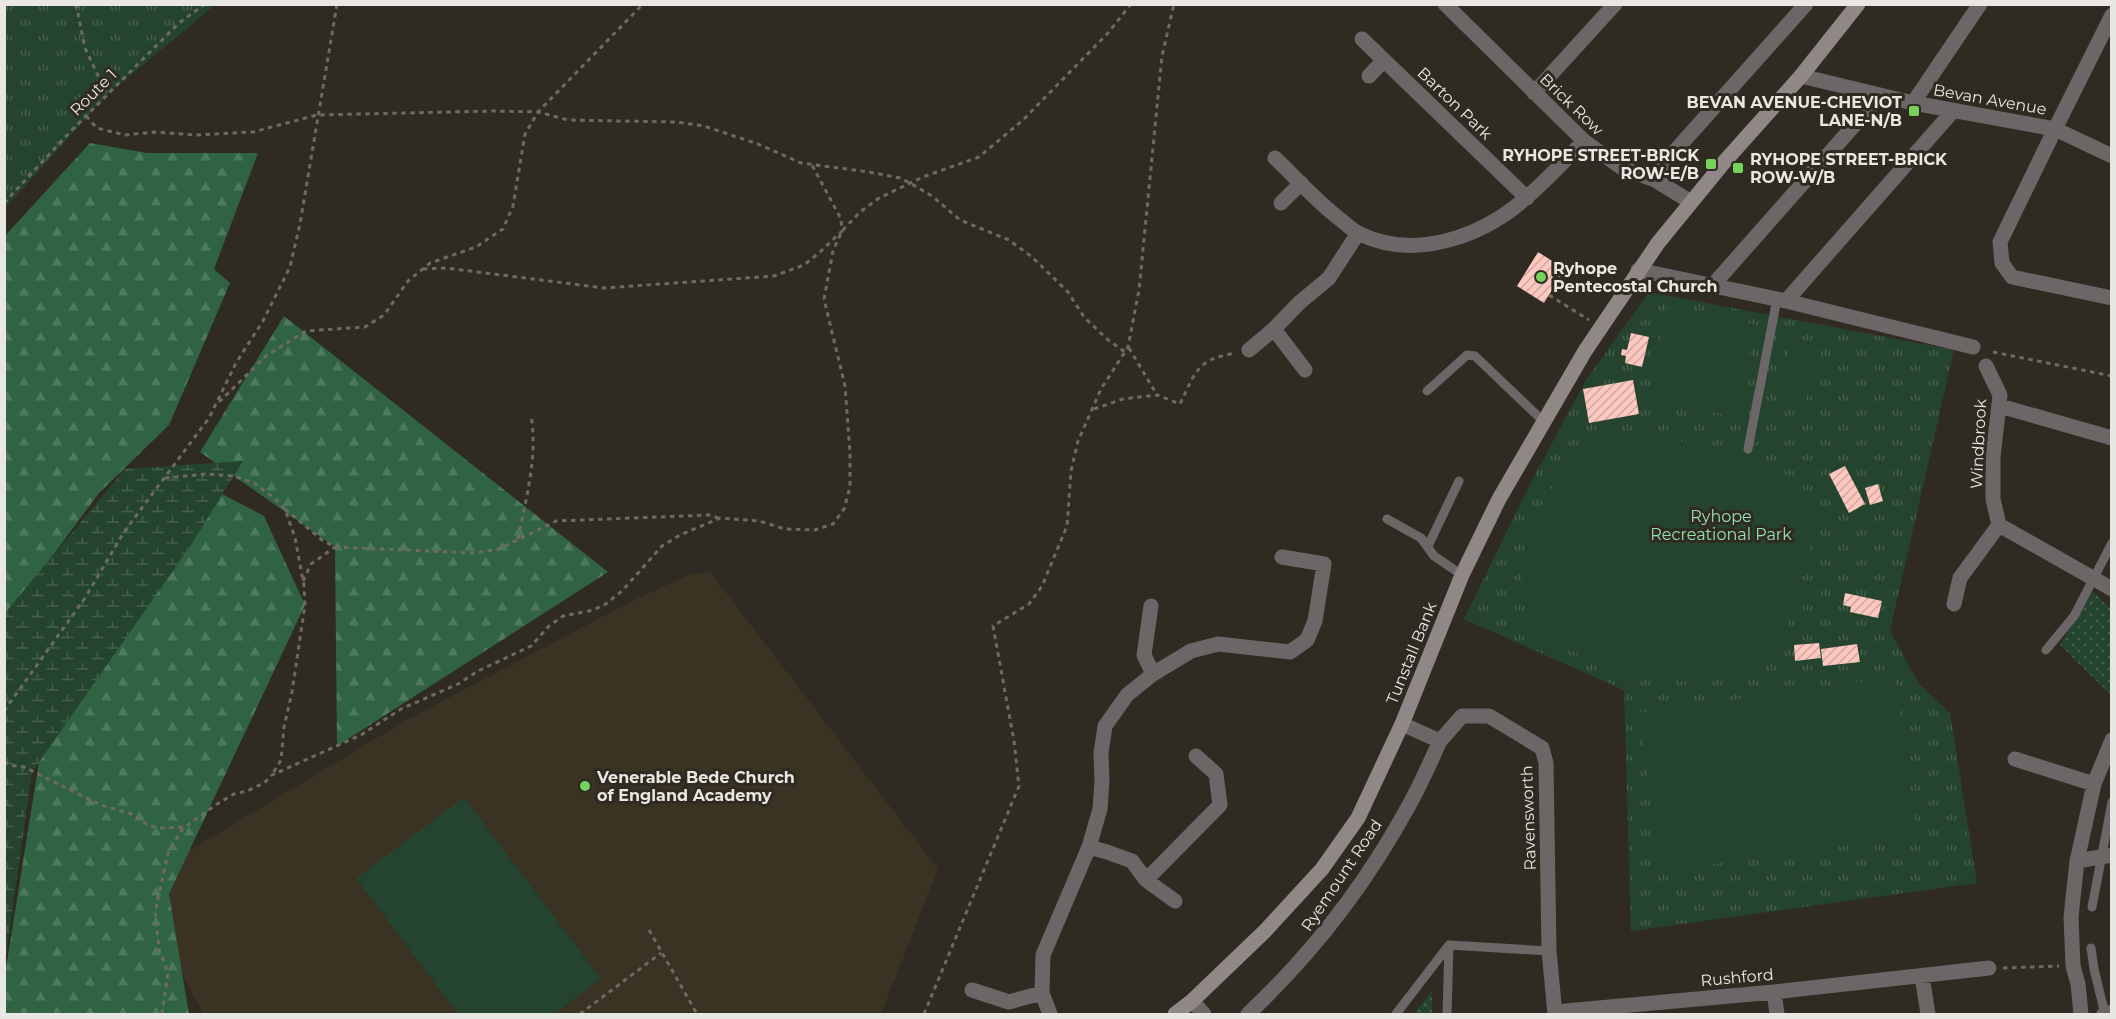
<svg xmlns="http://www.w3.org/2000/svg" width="2116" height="1019" viewBox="0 0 2116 1019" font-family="Montserrat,sans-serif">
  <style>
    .built { fill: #3a3223 }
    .grass { fill: url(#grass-dots) }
    .forest { fill: url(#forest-firs) }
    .wetland { fill: url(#wetland-marsh) }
    .park { fill: url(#park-tufts) }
    .pitch { fill: #25442f }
    .building { fill: url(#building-hatch) }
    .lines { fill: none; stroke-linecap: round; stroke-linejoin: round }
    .path { stroke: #6e6a62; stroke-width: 3; stroke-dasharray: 4.5 4.5; stroke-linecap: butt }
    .lane { stroke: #6c6667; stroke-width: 9 }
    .street { stroke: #6c6667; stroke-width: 15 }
    .secondary { stroke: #908787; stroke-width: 15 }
    .poi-dot { fill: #76d25a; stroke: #302b22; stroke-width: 2 }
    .labels { text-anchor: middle; stroke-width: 6; stroke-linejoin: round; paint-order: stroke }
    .street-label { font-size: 16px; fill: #e9e7e1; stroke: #302b22 }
    .poi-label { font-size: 16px; font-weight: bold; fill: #e9e7e1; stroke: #302b22; text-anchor: start }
    .park-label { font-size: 16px; fill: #92e0ab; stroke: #302b22 }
  </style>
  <defs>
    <pattern id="grass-dots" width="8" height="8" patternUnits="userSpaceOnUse" patternTransform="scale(1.5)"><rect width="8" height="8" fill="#25442f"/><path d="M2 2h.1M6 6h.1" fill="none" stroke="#455f4d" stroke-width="1.8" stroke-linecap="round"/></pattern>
    <pattern id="forest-firs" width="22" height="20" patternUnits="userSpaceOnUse" patternTransform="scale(1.5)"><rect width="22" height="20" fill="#2f6342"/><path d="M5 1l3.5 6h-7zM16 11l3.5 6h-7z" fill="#4d795d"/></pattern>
    <pattern id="wetland-marsh" width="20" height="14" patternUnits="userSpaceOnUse" patternTransform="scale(1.5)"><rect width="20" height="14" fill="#25442f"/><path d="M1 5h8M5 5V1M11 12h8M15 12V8" fill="none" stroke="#455f4d"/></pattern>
    <pattern id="park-tufts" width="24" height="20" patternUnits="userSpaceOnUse" patternTransform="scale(1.5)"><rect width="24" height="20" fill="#25442f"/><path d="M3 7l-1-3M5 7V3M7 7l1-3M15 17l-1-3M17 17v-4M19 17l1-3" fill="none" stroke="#455f4d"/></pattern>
    <pattern id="building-hatch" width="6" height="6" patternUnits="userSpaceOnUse" patternTransform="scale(1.5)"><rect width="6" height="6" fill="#fdc8bf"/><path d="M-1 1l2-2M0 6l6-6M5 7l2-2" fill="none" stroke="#cfa7a0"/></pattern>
  </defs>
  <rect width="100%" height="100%" fill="#302b22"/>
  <path class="built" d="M710,572l228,297 -57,145h-678l-28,-55 -8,-48 5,-33 15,-26 218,-131 233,-123 53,-24z"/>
  <path class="grass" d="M2092,591l19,18v86l-51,-50z
    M1432,991v23h-18z"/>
  <path class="forest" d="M90,143l57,10h111l-44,116 16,14 -61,142 -70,68 -94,127 -1,-383z
    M284,316l324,256 -271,174 -2,-199 -135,-95z
    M222,494l42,22 41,89 -136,289 20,120h-184v-40l34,-212z"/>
  <path class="wetland" d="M243,461l-52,84 -159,227 -27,191v-350l120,-144z"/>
  <path class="park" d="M5,4h210v1l-108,90 -102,113z
    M1649,292l305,58 -64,281 29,53 31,29 27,170 -346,48 -7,-241 -160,-71 66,-135 55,-102z"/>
  <path class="pitch" d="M1667,307l89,18 -19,92 -89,-18z
    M1791,340l27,5 -12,56 -26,-5z
    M1610,435c49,0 189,17 204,73 6,21 -6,46 -12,66 -6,22 -11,49 -23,69 -3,4 -6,11 -10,15 -6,6 -16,10 -23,13 -52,23 -113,4 -163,-16 -15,-7 -37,-12 -47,-26 -16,-22 -15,-48 -11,-74 1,-7 1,-15 4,-22 3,-8 8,-16 12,-24 10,-20 30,-54 48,-66 6,-4 14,-5 21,-8z
    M1895,677l22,159 -256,35 -22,-158z
    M464,797l137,182 -47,35h-96l-102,-136z"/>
  <path class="building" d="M1538,252l27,17 -21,34 -27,-17z
    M1631,333l18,4 -7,30 -17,-4 1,-7 -5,-1 1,-6 5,1z
    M1633,380l6,34 -50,9 -6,-34z
    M1845,466l20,38 -16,9 -20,-39z
    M1878,484l5,17 -13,4 -5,-17z
    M1845,593l37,8 -4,17 -28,-6 1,-5 -8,-2z
    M1819,643l2,15 -26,3 -1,-16z
    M1857,644l3,18 -37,4 -2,-17z"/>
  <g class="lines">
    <path class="path" d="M76,4l9,44 22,47
      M86,116l11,12 28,7 29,-3 42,3 57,-3 64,-17 176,-4 45,1 30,8 108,2 28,4 54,18 43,19 68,9 31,6 10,5 22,13 28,24 49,20 23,17 36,35 16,25 23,22 18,13
      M4,203l64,-69 111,-111 26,-19
      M423,269l23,-1 158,20 170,-12 30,-11 16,-13 22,-21 -1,-12 -29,-54
      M1549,295l40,25
      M1129,348l28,47
      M1993,352l119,24
      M219,402l47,-46 40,-25 59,-4 19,-12 24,-34 22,-18 46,-16 27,-18 10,-23 12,-72 13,-22 105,-108
      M1094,409l29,-10 34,-4 23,9c16,-33 17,-45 56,-51
      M165,478l41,-4 27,2 21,7 20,15 11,11 10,29 9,48 1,19 -13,87 -8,35 -3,33 -8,13
      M285,509l37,31 13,7 139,6 25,-4 57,-28 153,-6 9,3
      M518,539c8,-41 20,-82 13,-124
      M303,581l8,-17 24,-17
      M4,711l81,-113 39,-66 85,-114 27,-55 27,-42 27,-54 10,-43 37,-220
      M4,762l5,3 15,2 77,38 31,9 16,11 12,3 23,-1
      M649,930l48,84
      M2003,968l56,-2
      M162,1014l6,-41 -9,-24 -4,-37 13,-59 13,-22 4,-4 32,-23 17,-10 13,-3 17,-8 8,-8 89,-40 40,-26 57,-25 20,-13 53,-25 18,-20 14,-10 26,-5 14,-5 19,-15 40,-45 18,-11 40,-17 39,3 26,8 30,1 18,-6 11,-15 6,-22v-34l-5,-67 -21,-87 9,-48 9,-20 18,-19 19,-14 44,-21 56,-20 44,-37 85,-87 23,-29
      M580,1014l81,-61
      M924,1014l95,-228 -5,-45 -21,-115 36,-22 13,-18 25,-60 4,-55 7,-30 23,-52 27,-42 11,-57 23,-234 12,-52"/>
    <path class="lane" d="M1427,391l40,-36 8,1 68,65
      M1748,449l29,-150
      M1387,519l34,19 13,18 28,19
      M1428,546l31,-65
      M2046,650l28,-34 38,-73
      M2092,907l20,-105
      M1449,945l100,6
      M2091,948l3,21 11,45
      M1396,1014l53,-69
      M1447,1014l2,-69"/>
    <path class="street" d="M1445,4l139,137 38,27 33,12 36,22
      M2112,15l-57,114 57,27
      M1362,39l165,159
      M1369,76l15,-16
      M1801,76l112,27 142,26 -55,113 2,21 10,14 100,21
      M1534,93l81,-89
      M1913,103l67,-99
      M1275,158c22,21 42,44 66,62 6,5 12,11 19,14 56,27 124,2 168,-38 20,-17 37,-36 56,-55
      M1655,180l12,-20 139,-156
      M1281,203l20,-20
      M1638,270l148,31 187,46
      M1713,285l167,-189
      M1786,301l167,-190
      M1274,329l31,41
      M1249,350l25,-21 25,-26 30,-25 29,-45
      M1986,366l14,29 -7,62v42l6,26 113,64
      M2000,406l112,32
      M1954,604l6,-26 39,-53
      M1151,606l-7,49 9,19
      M1402,724l38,17 22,-25h27l53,32 4,15 3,188 6,63
      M2015,759l79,25
      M1089,847l18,5 25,9 14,19 74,-75 -4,-31 -20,-18
      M2077,861l35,-6
      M1146,880l29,21
      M1922,976l6,38
      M972,990l37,12 33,-9
      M1774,992l3,22
      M1192,1001l12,13
      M1555,1012l219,-20 215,-24
      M1050,1014l-8,-21 1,-38 46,-108 11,-38 2,-28 -1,-28 4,-27 22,-31 26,-21 38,-23 27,-7 72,8 17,-12 8,-19 9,-57 -42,-7
      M1248,1014c64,-60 118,-130 160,-207 12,-21 22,-44 32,-66
      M2081,1014l-3,-30 -5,-18 -2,-49 6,-56 17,-77 18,-44
      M2104,1014l8,-2"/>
    <path class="secondary" d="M1175,1014l17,-13 73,-70 57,-62 36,-51 44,-94 60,-149 37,-76 86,-148 73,-108 67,-82 76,-85 57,-72"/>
  </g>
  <g class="poi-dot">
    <rect x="1908" y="105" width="12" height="12" rx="3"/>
    <rect x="1705" y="158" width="12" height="12" rx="3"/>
    <rect x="1732" y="162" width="12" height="12" rx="3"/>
    <circle cx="1541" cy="277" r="6"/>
    <circle cx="585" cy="786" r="6"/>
  </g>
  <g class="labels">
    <g class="street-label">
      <text transform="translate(93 92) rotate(-45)" y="6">Route 1</text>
      <text transform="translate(1990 99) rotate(10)" y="6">Bevan Avenue</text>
      <text transform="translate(1455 103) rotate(44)" y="6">Barton Park</text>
      <text transform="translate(1572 104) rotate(44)" y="6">Brick Row</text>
      <text transform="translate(1978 444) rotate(-87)" y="6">Windbrook</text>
      <text transform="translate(1411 653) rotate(-68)" y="6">Tunstall Bank</text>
      <text transform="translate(1528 818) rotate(-92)" y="6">Ravensworth</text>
      <text transform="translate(1341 875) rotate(-56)" y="6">Ryemount Road</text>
      <text transform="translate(1737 977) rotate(-5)" y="6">Rushford</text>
    </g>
    <g class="poi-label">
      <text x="1902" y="108" text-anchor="end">BEVAN AVENUE-CHEVIOT<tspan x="1902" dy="18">LANE-N/B</tspan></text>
      <text x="1699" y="161" text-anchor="end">RYHOPE STREET-BRICK<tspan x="1699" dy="18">ROW-E/B</tspan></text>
      <text x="1750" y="165">RYHOPE STREET-BRICK<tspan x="1750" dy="18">ROW-W/B</tspan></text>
      <text x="1553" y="274">Ryhope<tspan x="1553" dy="18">Pentecostal Church</tspan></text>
      <text x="597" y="783">Venerable Bede Church<tspan x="597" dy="18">of England Academy</tspan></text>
    </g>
    <g class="park-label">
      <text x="1721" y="522">Ryhope<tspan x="1721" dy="18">Recreational Park</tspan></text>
    </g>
  </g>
  <rect width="2116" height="1019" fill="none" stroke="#e9e7e1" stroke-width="12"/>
</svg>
